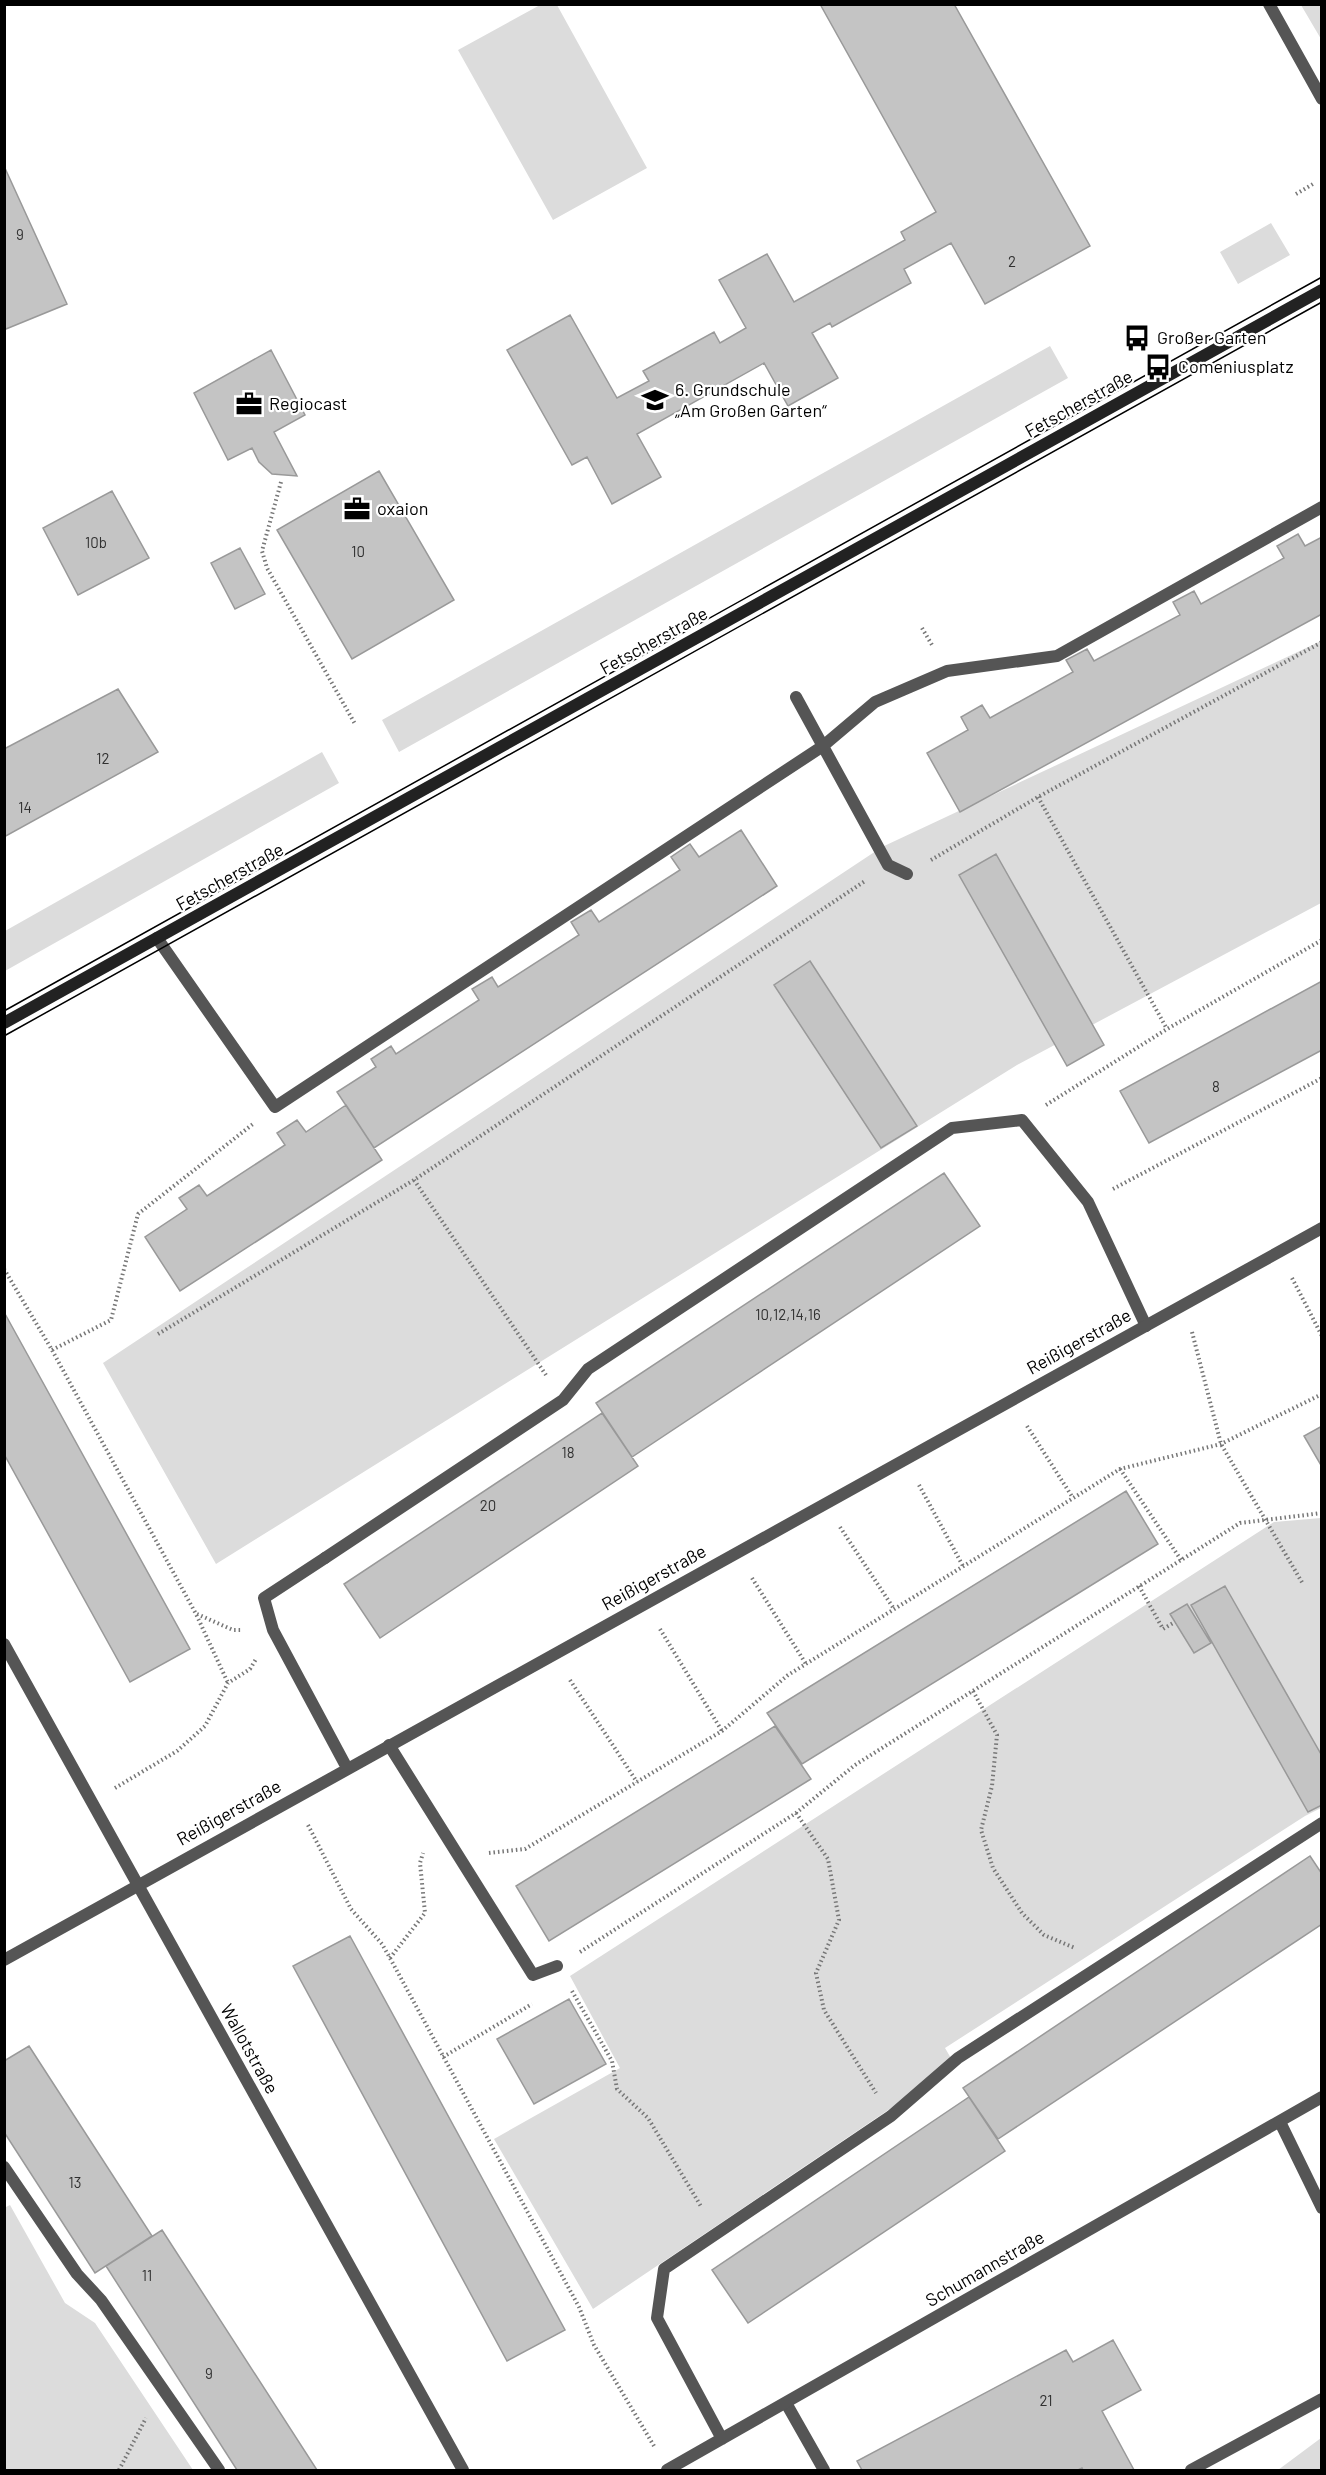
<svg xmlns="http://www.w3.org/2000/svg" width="1326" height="2475" viewBox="0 0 1326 2475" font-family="Barlow,sans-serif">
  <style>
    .green { fill: #dcdcdc }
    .building { fill: #c4c4c4; stroke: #999; stroke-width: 1.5 }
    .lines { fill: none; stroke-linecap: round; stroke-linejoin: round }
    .path { stroke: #777; stroke-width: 4; stroke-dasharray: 1.5 3; stroke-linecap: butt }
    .lane { stroke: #555; stroke-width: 12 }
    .street { stroke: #555; stroke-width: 12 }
    .secondary { stroke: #222; stroke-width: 12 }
    .tram { stroke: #000; stroke-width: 1.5 }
    .labels { text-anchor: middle; stroke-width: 4.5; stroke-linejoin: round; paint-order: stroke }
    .number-label { font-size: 15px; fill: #313131 }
    .poi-label { font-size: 18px; fill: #000; stroke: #fff; text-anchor: start }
    .street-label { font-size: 18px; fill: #000; stroke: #fff }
  </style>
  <rect width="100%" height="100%" fill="#fff"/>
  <path class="green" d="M540,5h17l90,163 -94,52 -95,-170z
    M1301,5h20v34z
    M1271,223l19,32 -52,29 -18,-32z
    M1050,346l18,32 -669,374 -17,-32z
    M1321,641v262l-304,162 -801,499 -113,-201 779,-516z
    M322,752l17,31 -334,188v-40z
    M1321,1518v290l-16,8 -360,232 10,17 -362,244 -99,-170 126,-71 -50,-92 704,-454z
    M10,2205l55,98 30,20 98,147h-188l-1,-262z
    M1321,2438v32h-43z"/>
  <path class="building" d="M820,4h134l136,242 -105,58 -34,-61 -47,26 7,14 -79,44 -2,-4 -18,10 26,45 -50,28 -24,-43 -127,71 24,43 -49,27 -25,-47 -15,8 -65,-115 63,-35 47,83 32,-17 -6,-10 71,-39 6,11 26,-15 -27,-48 48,-26 27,48 111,-62 -4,-8 35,-20z
    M4,166l63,138 -61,25 -2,-4z
    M271,350l34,65 -31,17 23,44 -25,-2 -13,-12 -7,-14 -24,12 -34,-67z
    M379,471l75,129 -102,59 -75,-129z
    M112,491l37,67 -71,37 -35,-67z
    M1298,534l7,12 17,-9v77l-362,198 -33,-59 41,-23 -7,-13 21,-12 8,13 83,-46 -7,-12 21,-11 7,12 86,-46 -7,-13 21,-11 7,13 83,-46 -7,-12z
    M240,548l25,46 -30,15 -24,-46z
    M118,689l40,63 -154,85v-88z
    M741,830l36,56 -403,262 -37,-56 39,-25 -5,-8 20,-13 5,8 83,-54 -7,-11 20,-12 6,10 81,-52 -8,-13 20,-12 8,12 81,-52 -9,-13 19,-13 9,13z
    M996,854l108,191 -37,21 -108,-191z
    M810,961l107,165 -36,22 -107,-163z
    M1322,981v69l-173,93 -29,-52z
    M346,1105l36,55 -202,131 -35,-54 42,-28 -8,-11 20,-13 8,11 78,-51 -8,-12 20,-13 9,12z
    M944,1173l36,53 -348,231 -36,-54z
    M4,1312l186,337 -60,33 -126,-228z
    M602,1413l36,53 -258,172 -36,-54z
    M1322,1426v41l-18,-31z
    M1126,1491l32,53 -356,220 -35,-51z
    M1225,1586l97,170v49l-14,7 -117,-207z
    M1187,1604l24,39 -17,10 -24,-39z
    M775,1726l36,53 -262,162 -33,-55z
    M1310,1856l12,18v50l-324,215 -35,-51z
    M350,1936l215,394 -58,31 -214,-395z
    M569,1999l37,65 -72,40 -37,-65z
    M29,2046l123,190 -57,37 -91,-141v-71z
    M969,2097l36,54 -257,172 -36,-53z
    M162,2230l155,240h-80l-131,-204z
    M1113,2340l28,50 -39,21 32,59h-51l-1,-2 -4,2h-216l-5,-9 209,-111 7,12z"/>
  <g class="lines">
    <path class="path" d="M1296,194l17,-10
      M281,482l-19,69 5,17 88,156
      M922,628l10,17
      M1038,797l129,232
      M931,860l107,-63 284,-155
      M1046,1105l121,-76 155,-89
      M414,1180l132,195
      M1113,1189l209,-111
      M4,1269l48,81 144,264 32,69
      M1292,1278l30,58
      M1192,1332l29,112 82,140
      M158,1334l256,-154 451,-299
      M52,1350l59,-30 27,-106 115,-90
      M1027,1426l46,72
      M1120,1469l61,91
      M919,1485l44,81
      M840,1527l54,82
      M752,1578l54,86
      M1139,1586l24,43 12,-7
      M197,1614l36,16h10
      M660,1629l62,102
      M570,1680l67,102
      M973,1691l24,44 -5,51 -11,44 12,38 29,45 22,22 31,13
      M115,1788l62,-37 28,-25 23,-43 22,-14 6,-10
      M796,1813l32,46 11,61 -23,53 8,37 52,83
      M308,1825l43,84 31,35 8,14 189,349 15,38 60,101
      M489,1853l36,-4 197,-118 66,-56 332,-206 101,-25 101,-50
      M580,1952l216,-139 59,-48 385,-242 82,-10
      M390,1958l35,-45 -5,-50 3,-10
      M572,1991l40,70 5,28 31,29 54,90
      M443,2057l89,-53
      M119,2470l27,-52"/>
    <path class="lane" d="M796,697l92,168 19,9
      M157,938l118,169 548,-361 52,-44 72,-31 110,-15 265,-149
      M325,1558l238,-158 25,-31 364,-241 70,-8 66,82 58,124
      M389,1745l144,230 24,-9
      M1280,2122l42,86
      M786,2403l38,67
      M1191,2470l131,-71"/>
    <path class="street" d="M1269,4l53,95
      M325,1558l-61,40 9,32 74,138
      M4,1644l459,826
      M4,1960l1318,-732
      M4,2167l73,107 24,26 118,170
      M722,2439l-65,-121 7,-49 227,-153 67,-58 364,-235
      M667,2470l655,-373"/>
    <path class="secondary" d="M4,1023l1318,-733"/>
    <path class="tram" d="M4,1011l1318,-734
      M4,1036l1318,-734"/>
  </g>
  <defs>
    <g id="bus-bare" transform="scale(2.07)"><path d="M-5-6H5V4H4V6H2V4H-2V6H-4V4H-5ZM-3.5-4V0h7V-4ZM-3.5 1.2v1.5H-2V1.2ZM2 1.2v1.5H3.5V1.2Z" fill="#000" stroke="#fff" stroke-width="2.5" paint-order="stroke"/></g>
    <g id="school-bare" transform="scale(2.07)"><path d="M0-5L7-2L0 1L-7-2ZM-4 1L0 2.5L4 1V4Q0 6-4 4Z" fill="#000" stroke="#fff" stroke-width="2.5" paint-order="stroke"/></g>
    <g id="office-bare" transform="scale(2.07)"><path d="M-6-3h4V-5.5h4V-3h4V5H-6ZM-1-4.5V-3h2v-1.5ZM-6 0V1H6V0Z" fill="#000" stroke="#fff" stroke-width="2.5" paint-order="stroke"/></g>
  </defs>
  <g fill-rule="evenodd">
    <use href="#bus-bare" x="1137" y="338"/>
    <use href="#bus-bare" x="1158" y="367"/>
    <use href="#school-bare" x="655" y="400"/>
    <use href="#office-bare" x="249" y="404"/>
    <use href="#office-bare" x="357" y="509"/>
  </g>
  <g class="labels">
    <g class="number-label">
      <text x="20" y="240">9</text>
      <text x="1012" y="267">2</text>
      <text x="96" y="548">10b</text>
      <text x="358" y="557">10</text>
      <text x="103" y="764">12</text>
      <text x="25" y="813">14</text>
      <text x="1216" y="1092">8</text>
      <text x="788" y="1320">10,12,14,16</text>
      <text x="568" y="1458">18</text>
      <text x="488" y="1511">20</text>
      <text x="75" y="2188">13</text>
      <text x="147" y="2281">11</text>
      <text x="209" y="2379">9</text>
      <text x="1046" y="2406">21</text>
    </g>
    <g class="poi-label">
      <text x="1157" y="344">Großer Garten</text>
      <text x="1178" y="373">Comeniusplatz</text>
      <text x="675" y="396">6. Grundschule<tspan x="675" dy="21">„Am Großen Garten“</tspan></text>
      <text x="269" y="410">Regiocast</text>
      <text x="377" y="515">oxaion</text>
    </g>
    <g class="street-label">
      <text transform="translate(1079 404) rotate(-29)" y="6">Fetscherstraße</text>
      <text transform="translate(654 641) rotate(-29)" y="6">Fetscherstraße</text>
      <text transform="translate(230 877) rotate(-29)" y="6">Fetscherstraße</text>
      <text transform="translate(1079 1342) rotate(-29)" y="6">Reißigerstraße</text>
      <text transform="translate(654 1578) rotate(-29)" y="6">Reißigerstraße</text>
      <text transform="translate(229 1813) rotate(-29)" y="6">Reißigerstraße</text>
      <text transform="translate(249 2049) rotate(61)" y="6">Wallotstraße</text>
      <text transform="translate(985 2269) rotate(-30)" y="6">Schumannstraße</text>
    </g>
  </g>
  <rect width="1326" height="2475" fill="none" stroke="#000000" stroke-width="12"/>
</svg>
